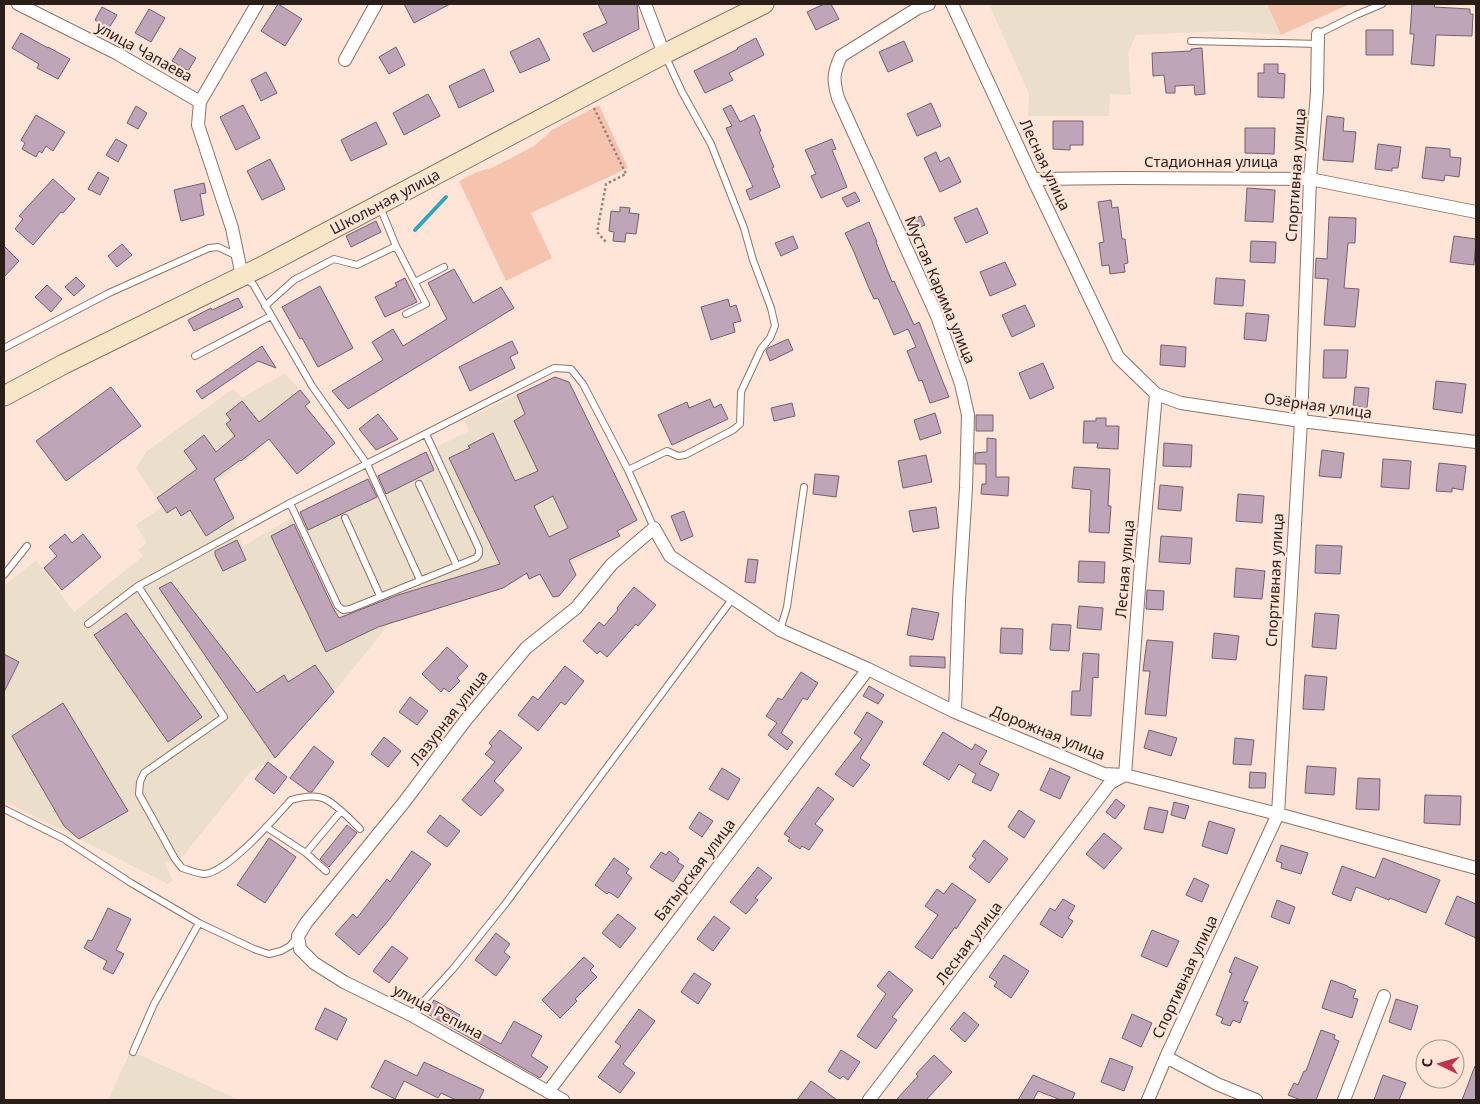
<svg xmlns="http://www.w3.org/2000/svg" width="1480" height="1104" viewBox="0 0 1480 1104" font-family="'Noto Sans',sans-serif">
  <style>
    .industrial { fill: #ebdfcb }
    .green { fill: #f6c4ae }
    .lines { fill: none; stroke-linecap: round; stroke-linejoin: round }
    .stream { stroke: #2ea6bc; stroke-width: 4 }
    .building { fill: #c0a5b9; stroke: #765e70; fill-rule: evenodd }
    .lane-casing { stroke: #8f7265; stroke-width: 8 }
    .street-casing { stroke: #8f7265; stroke-width: 14 }
    .secondary-casing { stroke: #8f7265; stroke-width: 21 }
    .path { stroke: #97837a; stroke-width: 2.5; stroke-dasharray: 2.5 2.5; stroke-linecap: butt }
    .lane { stroke: #fff; stroke-width: 6 }
    .street { stroke: #fff; stroke-width: 12 }
    .secondary { stroke: #f7e6c8; stroke-width: 19 }
    .labels { text-anchor: middle; stroke-width: 4.5; stroke-linejoin: round; paint-order: stroke }
    .street-label { font-size: 15px; fill: #2a1e19; stroke: #ffe4d8 }
  </style>
  <rect width="100%" height="100%" fill="#ffe4d8"/>
  <path class="industrial" d="M989,4h278l14,31 -53,-4 -92,4 -8,18 3,42 -21,-1 -1,22h-81l1,-22z
    M285,373l25,29 -36,30 -12,16 -46,35 18,35 9,28 57,-33 169,-82 -5,-11 91,-43 14,5 68,138 -20,10 3,6 -49,28 5,11 -15,19 -8,3 -13,-22 -11,4 -2,-6 -24,15 -114,36 -55,68 -59,66 -24,13 -68,85 -18,8 8,16 -5,4 -164,-83v-215l32,-26 38,52 69,-56 -5,-6 9,-7 -11,-18 26,-18 -26,-39 11,-17 86,-62 9,9z
    M130,1052h3l106,48h-131z"/>
  <path class="green" d="M1267,4h83l-69,31z
    M599,105l29,63 -97,45 21,45 -46,23 -47,-100 18,-9 17,-5 40,-21 18,-16z"/>
  <g class="lines">
    <path class="stream" d="M415,230l31,-33"/>
  </g>
  <path class="building" d="M278,4l24,15 -17,27 -24,-15z
    M404,4h46l-36,19z
    M598,4h39l2,25 -46,23 -10,-18 24,-11z
    M824,4h7l8,15 -23,11 -9,-18z
    M1412,4h23l-1,3 36,2v5h3l-1,22 -36,-1 -2,31 -23,-2 3,-30h-4z
    M102,7l15,8 -8,13 -14,-8z
    M149,9l16,9 -14,24 -16,-9z
    M1366,30h27v25h-27z
    M21,33l27,15v-1l22,12 -12,20 -21,-11 2,-4 -27,-16z
    M539,38l11,22 -30,13 -10,-21z
    M756,38l8,17 -35,18 4,7 -28,13 -11,-22 44,-22 -1,-1z
    M904,41l9,20 -25,11 -9,-20z
    M396,47l9,18 -16,9 -10,-17z
    M180,48l16,10 -8,13 -16,-10z
    M1202,48l3,46 -10,1 -1,-10 -19,1v7h-9l-2,-18 -11,1 -1,-23 39,-2v-2z
    M1264,64h14v9l7,1 -1,24 -26,-1v-24h6z
    M484,69l10,22 -35,17 -10,-22z
    M266,72l11,21 -16,8 -10,-21z
    M428,94l12,22 -36,19 -11,-22z
    M931,103l10,23 -24,10 -10,-22z
    M243,105l17,33 -24,12 -16,-33z
    M731,105l9,17 14,-7 7,16 -2,1 15,35 -2,1 8,19 -30,13 -4,-10 7,-3 -27,-59 6,-2 -9,-17z
    M136,106l11,7 -9,16 -11,-6z
    M36,115l29,17 -12,19 -7,-5 -4,7 -3,-2 -3,6 -14,-8 3,-6 -4,-3z
    M1327,116l17,2 -1,13 13,1 -3,30 -30,-2z
    M1053,121h30v24h-13v5l-17,-1z
    M376,122l11,22 -36,17 -10,-21z
    M1245,128h30l-1,26 -29,-1z
    M116,139l11,6 -9,17 -12,-7z
    M832,139l4,10 -4,1 15,37 -26,11 -10,-22 5,-2 -11,-24z
    M1378,144l23,3 -3,21h-6v3l-17,-2z
    M1426,147l24,2v8l11,1 -2,19 -14,-2 -1,6 -22,-3z
    M936,152l4,10 9,-5 12,25 -21,10 -16,-34z
    M270,159l15,30 -23,11 -15,-29z
    M98,172l11,6 -9,17 -12,-6z
    M53,179l22,20 -12,14 -2,-1 -28,33 -18,-16 8,-10 -4,-3z
    M204,183l2,10 -6,1 4,21 -23,6 -7,-31z
    M1247,188l28,2 -2,32 -28,-1z
    M855,192l5,9 -13,6 -5,-9z
    M1111,200l1,8 6,-1 4,32h3l3,24 -4,1 1,8 -15,2 -1,-9 -7,1 -3,-23 5,-1 -6,-40z
    M620,207l10,1 -1,5 10,1 -3,20 -10,-1 -1,9 -12,-1 1,-9 -5,-1 2,-20 9,1z
    M977,208l11,25 -22,10 -12,-25z
    M921,216l4,9 -16,7 -3,-10z
    M1329,217l27,1 -1,25h-7l-4,45 15,1 -4,38 -31,-2 4,-46 -13,-1 1,-20 11,1z
    M376,221l5,11 -30,15 -5,-11z
    M869,222l8,20h-1l16,40 2,-1 20,44 5,-3 30,75 -19,6 -8,-23 -3,1 -12,-30 9,-4 -8,-18 -14,6 -16,-37 -4,1 -6,-13 -14,-34 -9,-19z
    M793,236l5,12 -17,8 -6,-13z
    M1454,236l22,3 -2,26 -24,-3z
    M1251,241l25,1 -1,21 -25,-1z
    M122,244l10,11 -15,12 -9,-11z
    M4,246l15,15 -15,16z
    M1005,262l11,23 -26,11 -10,-24z
    M454,269l19,34 28,-16 13,21 -166,101 -16,-18 51,-31 -11,-18 21,-13 10,17 44,-27 -19,-36z
    M76,277l9,9 -11,10 -9,-9z
    M405,278l12,24 -32,15 -10,-20 22,-11 -2,-3z
    M1216,278l29,2 -2,26 -29,-2z
    M47,285l15,14 -11,13 -16,-15z
    M320,286l33,62 -35,19 -16,-29 -2,1 -18,-32z
    M238,298l5,9 -49,24 -6,-11 23,-12 1,2z
    M728,299l2,8 6,-2 5,16 -8,2 2,9 -24,8 -10,-33z
    M1025,305l10,21 -23,11 -10,-22z
    M1246,313l23,2 -3,26 -22,-2z
    M788,339l5,11 -23,11 -4,-10 2,-3z
    M512,341l6,12 -8,4 5,11 -45,23 -11,-24z
    M1161,345l25,2 -1,20 -25,-2z
    M262,346l14,22 -18,-7 -56,38 -6,-8z
    M1324,350h24l-2,28h-23z
    M1043,363l11,25 -24,11 -11,-26z
    M555,377l14,5 68,138 -20,11 3,5 -51,24 7,15 -17,21 -6,1 -13,-23 -11,5 -2,-6 -24,15 -125,39 -52,25 -55,-116 23,-12 39,84 6,10 59,-23 102,-31 -51,-106 21,-10 -2,-2 25,-13 22,48 23,-10 -24,-50 11,-7 -8,-19zM553,496l15,32 -19,9 -15,-31z
    M1436,381l30,3 -4,29 -29,-4z
    M111,387l30,39 -75,55 -30,-40z
    M1355,387l14,1 -2,20 -14,-2z
    M300,390l10,12 -5,4 30,37 -38,31 -28,-35 -28,22 -1,-1 -26,19 20,39 -28,18 -16,-26 -9,6 -5,-9 -9,6 -10,-15 40,-29 -13,-18 20,-16 12,17 19,-16 -9,-12 5,-4 -5,-6 16,-13 17,21z
    M710,399l4,9 7,-4 7,15 -56,26 -14,-30 29,-13 2,6z
    M792,403l3,13 -21,5 -3,-13z
    M935,413l6,20 -21,7 -6,-20z
    M378,414l20,25 -22,11 -17,-21z
    M976,415h17v16h-17z
    M1096,418h10v8h13l-1,23 -21,-1 1,-5h-15l1,-22h12z
    M987,438l9,1v38h13l-1,19 -27,-2 1,-10h4v-20h-11v-11l12,-1z
    M1164,443l28,2 -1,22 -28,-1z
    M1322,450l22,3 -3,25 -22,-2z
    M426,452l8,18 -48,24 -8,-18z
    M926,455l6,27 -29,6 -5,-27z
    M1383,459l28,2 -2,28 -28,-2z
    M1439,463l27,3 -3,24 -11,-2v4l-16,-1z
    M1074,467l36,2 -2,37h3l-2,27 -20,-1 2,-42 -19,-2z
    M815,474l24,2 -3,21 -23,-3z
    M368,479l9,18 -69,33 -8,-18z
    M1160,485l23,2 -2,24 -23,-2z
    M1238,494l26,2 -2,27 -26,-2z
    M936,507l3,21 -26,4 -4,-21z
    M684,511l9,25 -12,5 -10,-25z
    M65,534l7,9 11,-9 18,23 -39,33 -18,-22 13,-12 -8,-9z
    M1161,536l31,2 -2,26 -31,-2z
    M237,540l9,20 -23,11 -8,-16v-4z
    M1316,545l26,1 -2,28 -25,-1z
    M748,559l10,1 -3,23 -10,-1z
    M1079,561l26,1 -1,21 -26,-1z
    M1236,568l29,3 -3,28 -28,-2z
    M171,582l86,111 27,-18 4,7 27,-17 19,27 -59,66 -116,-170z
    M634,587l22,18 -18,21 -2,-2 -29,33 -7,-6 -3,3 -14,-13 16,-19 5,4 14,-16 -1,-2z
    M1147,590l17,1 -1,19 -17,-1z
    M1079,606l24,2 -2,22 -24,-2z
    M912,608l27,5 -6,27 -26,-5z
    M126,613l76,104 -34,25 -74,-107z
    M1315,613l24,2 -3,34 -24,-2z
    M1052,624l19,1 -2,26 -19,-1z
    M1001,628l22,1 -1,25 -22,-1z
    M1214,633l25,3 -3,24 -24,-2z
    M1147,640l26,2 -7,74 -21,-2 5,-43h-7z
    M447,647l21,19 -11,12 3,3 -11,11 -5,-4 -3,4 -19,-18z
    M1083,653l16,1 -1,24 -5,-1 -2,39 -20,-1 1,-24h8z
    M4,654l15,8 -15,30z
    M910,656l35,1v11l-35,-2z
    M565,666l19,15 -19,24 -4,-3 -23,29 -20,-16 15,-19 5,4z
    M801,672l17,11 -11,17 -4,-2 -22,35 12,9 -6,8 -19,-15 9,-12 -11,-7 12,-18 4,2z
    M1305,675l22,2 -3,33 -21,-1z
    M869,686l15,9 -6,9 -15,-8z
    M410,697l18,14 -11,14 -18,-13z
    M63,703l65,108 -49,28 -15,-13 -52,-90z
    M867,712l16,10 -23,36 10,7 -17,22 -18,-13 27,-35 -8,-6z
    M500,730l22,18 -28,33 10,9 -23,26 -19,-16 33,-38 -10,-8 7,-8 -3,-3z
    M1149,730l28,8 -6,18 -27,-8z
    M943,732l29,18 3,-6 12,7 -8,13 20,10 -8,17 -19,-9 4,-8 -17,-10 -10,16 -26,-16z
    M384,737l17,14 -13,16 -17,-13z
    M1235,738l19,2 -3,25 -18,-1z
    M314,746l20,16 -22,30h-3l-19,-14z
    M268,762l19,15 -13,17 -19,-15z
    M1307,766l29,2 -2,27 -29,-2z
    M722,768l18,11 -12,21 -19,-11z
    M1050,768l20,9 -10,22 -20,-9z
    M1250,772l16,1 -1,15h-16z
    M1358,778l22,1 -1,31 -23,-1z
    M818,787l16,12 -19,25 8,6 -14,20 -7,-4 -2,3 -12,-8 2,-3 -6,-4z
    M1425,795l36,1 -1,29 -36,-2z
    M1116,799l9,7 -10,13 -9,-7z
    M1174,802l15,4 -4,13 -14,-4z
    M1149,807l19,4 -5,22 -19,-4z
    M1019,810l16,11 -11,17 -16,-11z
    M699,812l14,9 -11,16 -13,-9z
    M440,815l20,16 -13,16 -20,-15z
    M1209,821l26,8 -8,25 -25,-8z
    M347,825l10,8 -28,34 -9,-8z
    M1104,833l18,15 -18,21 -18,-15z
    M269,838l27,19 -31,46 -28,-18z
    M984,840l24,19 -19,24 -20,-16 7,-8 -4,-3z
    M1281,845l27,8 -7,21 -20,-6 1,-5 -6,-2z
    M412,851l19,13 -43,57 -29,34 -24,-21 18,-20 4,4 30,-39 3,3z
    M669,851l10,8 -2,3 7,4 -11,16 -23,-15 11,-15 5,3z
    M614,858l15,11 -3,4 6,5 -14,20 -9,-6 -2,2 -12,-9z
    M1383,858l57,22 -14,33 -36,-15 -1,2 -33,-13 -5,14 -19,-7 10,-28 33,12z
    M758,867l14,11 -17,20 3,2 -12,14 -16,-12z
    M1194,878l15,7 -7,17 -16,-7z
    M952,883l24,17 -20,29 -1,-2 -23,32 -17,-12 23,-32 -13,-9 12,-17 7,5z
    M1457,896l19,8v34l-31,-14z
    M1063,899l12,7 -7,12 5,3 -11,17 -22,-14 10,-16 5,3z
    M1277,900l18,7 -6,17 -18,-7z
    M108,908l23,11 -15,31 8,4 -11,20 -10,-5 4,-8 -23,-13 4,-8 4,1z
    M618,914l18,14 -16,20 -18,-15z
    M714,916l16,12 -17,23 -16,-12z
    M1152,930l27,11 -12,26 -26,-11z
    M496,933l14,11 -6,8 6,5 -14,19 -21,-16z
    M392,946l16,12 -19,25 -16,-12z
    M1004,955l25,16 -18,27 -17,-12 3,-4 -8,-5z
    M584,957l10,9 -4,4 7,7 -22,22 2,2 -17,17 -18,-18z
    M1235,957l23,10 -15,34 5,1 -8,21 -7,-3 -3,6 -9,-3 2,-5 -7,-3 16,-42 -3,-1z
    M889,971l24,19 -21,27 5,3 -21,29 -19,-13 29,-42 -9,-8z
    M694,973l17,11 -13,20 -17,-12z
    M1331,980l17,6v1l8,3 -3,8 5,1 -6,19 -30,-10z
    M1396,999l22,7 -7,24 -22,-8z
    M434,1000l26,15 -3,5 44,24 13,-23 28,15 -11,20 17,11 -8,11 -114,-65z
    M325,1008l22,11 -10,21 -22,-11z
    M639,1009l16,12 -32,43 12,9 -15,20 -22,-16 23,-31 -6,-4z
    M964,1012l15,13 -14,17 -15,-13z
    M1132,1014l20,9 -11,24 -19,-9z
    M1321,1030l14,5 -1,4 5,2 -23,59h-15l-13,-5 6,-12 4,2 6,-14h2z
    M841,1050l19,12 -12,18 -5,-4 -3,3 -12,-8z
    M934,1055l18,17 -26,28h-30l22,-24 -2,-2z
    M1110,1058l23,9 -9,24 -23,-9z
    M385,1060l32,16 7,-14 60,28 -5,10h-23l-15,-7 -3,5 -34,-17 -9,18 -24,-12z
    M1475,1066h1v34h-14z
    M1033,1075l42,18 -3,7h-11l-23,-9 -5,9h-15z
    M1383,1075l23,8 -7,17h-25z
    M811,1081l11,8 15,11h-40z"/>
  <g class="lines">
    <g class="lane-casing">
      <path id="lane" d="M1318,34l38,-19 26,-11
        M1191,41l128,3
        M396,246l30,58 -20,10
        M245,279l8,5 59,102 55,78 53,116
        M415,282l29,-15
        M265,306l29,-26 40,-21 23,6 39,-19 -16,-39
        M4,348l105,-55 100,-45 9,-1 19,9
        M195,356l76,-40
        M628,470l39,-19 11,5 7,-1 48,-25 7,-6 1,-32 20,-43 9,-11 5,-12 -4,-18 -18,-48 -9,-32 -33,-84 -29,-52 -17,-37
        M419,484l38,82
        M290,503l48,103 5,4 7,-1 126,-51 3,-4v-5l-53,-115
        M345,518l35,78
        M4,575l23,-29
        M138,586l86,131 -80,56 -4,9 -1,12 36,65 7,9c7,2 16,6 23,6 24,-3 69,-55 86,-74 10,-3 26,-6 36,0 12,7 23,19 33,29
        M88,624l50,-38 152,-83 264,-135 17,1 12,15 45,86 26,58
        M780,630l7,-23 17,-120
        M4,809l60,30 67,44 68,40 55,26 15,5 12,-3 9,-5 7,-9
        M266,827l40,26 20,18
        M306,853l35,-42
        M411,1015l42,-46 53,-66 227,-305
        M133,1052l21,-48 45,-81"/>
    </g>
    <g class="street-casing">
      <path id="street" d="M18,4l100,50 82,48 -2,23 34,103 10,48
        M645,4l19,50
        M929,4l-11,4 -77,48c-8,17 -8,24 -3,42l99,218 24,68 7,31 -2,73 -7,112 -4,112
        M345,60l31,-56
        M200,102l57,-98
        M1033,179l89,-1 188,1 166,33
        M1156,394l25,9 120,18 175,21
        M1166,1057l51,27 39,16
        M548,1092l320,-423
        M563,1100l-152,-85 -67,-33 -30,-19 -14,-14 -2,-13 8,-13 99,-122 60,-80 61,-73 50,-40 36,-44 42,-36 16,28 110,74 88,39 87,43 149,62 21,1 153,39 198,54
        M869,1100l241,-317 15,-8 15,-200 16,-181 -38,-37 -85,-178 -81,-175
        M1148,1100l18,-43 112,-243 23,-393 9,-242 7,-87 1,-58
        M1344,1100l40,-104"/>
    </g>
    <g class="secondary-casing">
      <path id="secondary" d="M4,396l60,-32 199,-98 401,-212 100,-50"/>
    </g>
    <path class="path" d="M594,108l32,66 -20,10 -9,48 9,10"/>
    <use href="#lane" class="lane"/>
    <use href="#street" class="street"/>
    <use href="#secondary" class="secondary"/>
  </g>
  <g class="labels">
    <g class="street-label">
      <text transform="translate(144 52) rotate(29)" y="5">улица Чапаева</text>
      <text x="1211" y="167">Стадионная улица</text>
      <text transform="translate(1045 165) rotate(65)" y="5">Лесная улица</text>
      <text transform="translate(1296 175) rotate(-86)" y="5">Спортивная улица</text>
      <text transform="translate(385 202) rotate(-28)" y="5">Школьная улица</text>
      <text transform="translate(940 290) rotate(67)" y="5">Мустая Карима улица</text>
      <text transform="translate(1318 406) rotate(8)" y="5">Озёрная улица</text>
      <text transform="translate(1125 569) rotate(-85)" y="5">Лесная улица</text>
      <text transform="translate(1275 580) rotate(-87)" y="5">Спортивная улица</text>
      <text transform="translate(449 718) rotate(-52)" y="5">Лазурная улица</text>
      <text transform="translate(1048 733) rotate(22)" y="5">Дорожная улица</text>
      <text transform="translate(695 870) rotate(-53)" y="5">Батырская улица</text>
      <text transform="translate(969 943) rotate(-53)" y="5">Лесная улица</text>
      <text transform="translate(1185 977) rotate(-65)" y="5">Спортивная улица</text>
      <text transform="translate(438 1012) rotate(28)" y="5">улица Репина</text>
    </g>
  </g>
  <rect width="1480" height="1104" fill="none" stroke="#2a1e19" stroke-width="10"/>
  <g transform="translate(1440 1064) rotate(275)"><circle r="24" fill="#ffe4d8" stroke="#aa958c"/>
  <path d="M0-4L9 19L0 12L-9 19Z" fill="#c2314e"/>
  <text y="-8" font-size="14" font-weight="bold" text-anchor="middle" fill="#2a1e19">С</text>
  </g>
</svg>
